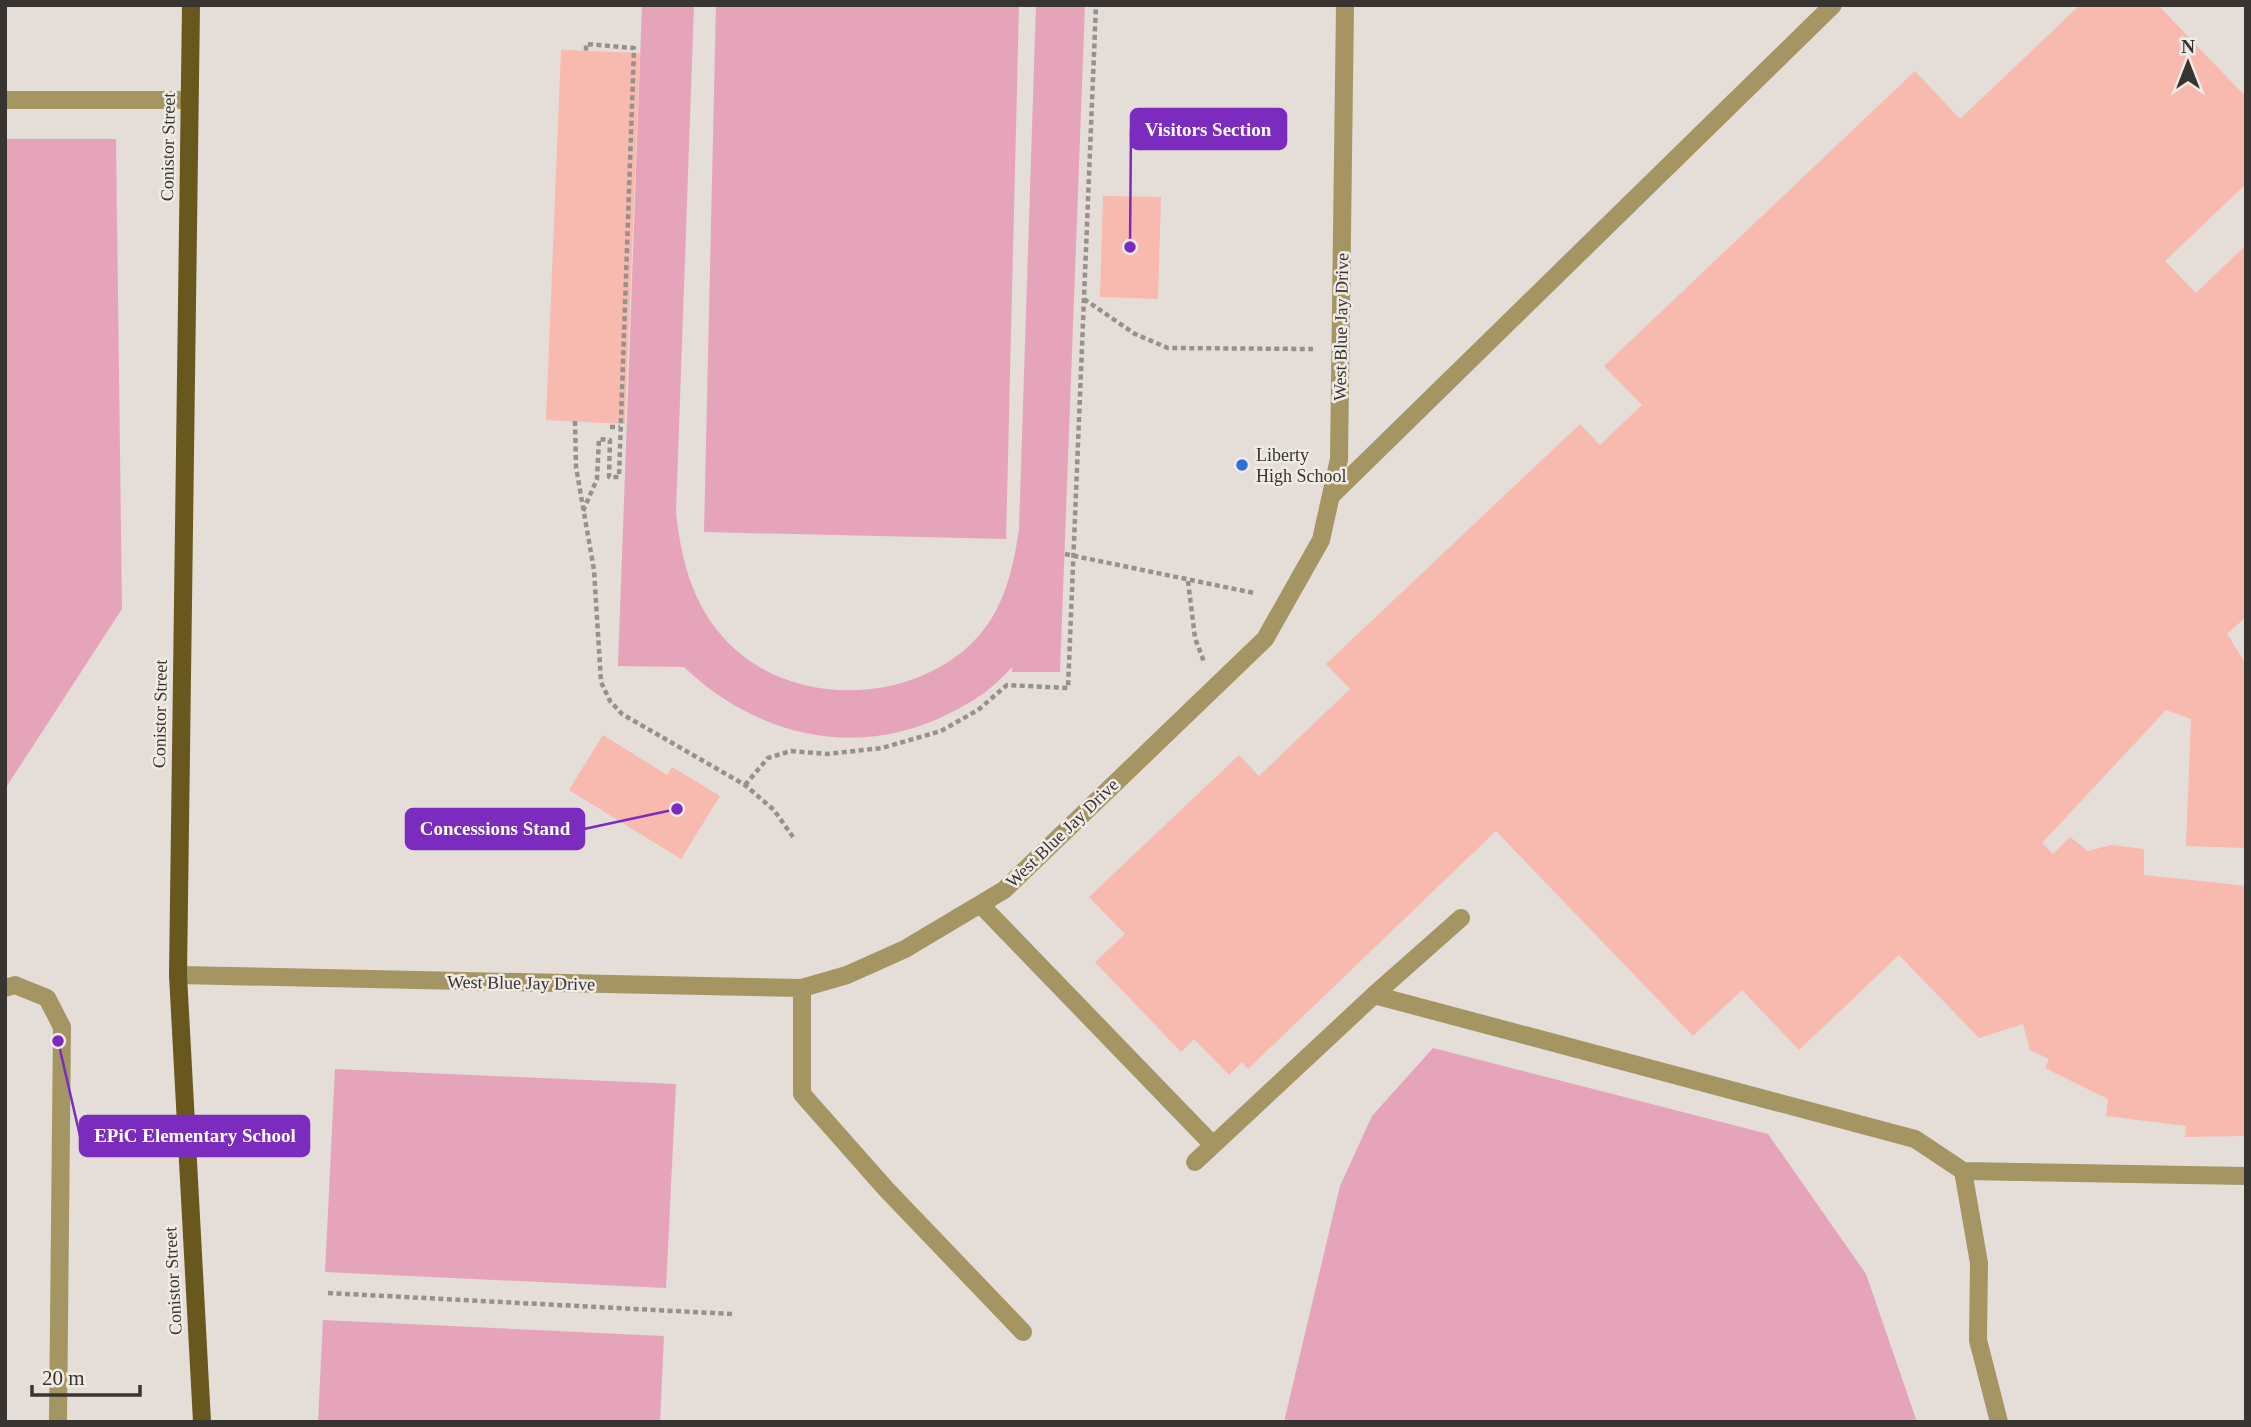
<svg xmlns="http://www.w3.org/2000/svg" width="2251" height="1427" viewBox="0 0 2251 1427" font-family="Georgia,serif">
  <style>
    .green { fill: #e5a4ba }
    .building { fill: #f8b9af }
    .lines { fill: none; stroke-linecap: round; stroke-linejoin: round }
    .path { stroke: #96918d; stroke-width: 4.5; stroke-dasharray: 5 3.5; stroke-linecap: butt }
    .minor { stroke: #a49563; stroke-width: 18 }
    .major { stroke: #68581e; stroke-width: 18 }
    .poi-dot { fill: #2d6fdc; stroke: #f1ebe5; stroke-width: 2.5 }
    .labels { text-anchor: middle; stroke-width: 5; stroke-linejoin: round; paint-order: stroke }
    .street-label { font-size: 18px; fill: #373432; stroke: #f1ebe5 }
    .poi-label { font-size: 18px; fill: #373432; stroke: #f1ebe5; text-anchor: start }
    .leader { fill: none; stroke: #7b2cbf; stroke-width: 2.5 }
    .callout-dot { fill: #7b2cbf; stroke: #f1ebe5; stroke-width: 2.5 }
    .callout { fill: #7b2cbf; stroke: #7b2cbf; stroke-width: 2.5 }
    .callout-label { font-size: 19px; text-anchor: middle; font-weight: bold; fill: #fff }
  </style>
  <rect width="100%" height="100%" fill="#e4ddd8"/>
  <path class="green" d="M642,5h52l-18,507c5,51 19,102 60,138 65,58 178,52 238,-9 30,-31 39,-71 45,-112l17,-524h49l-25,667h-48v-5c-18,21 -39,35 -64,47 -91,46 -192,22 -264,-47l-66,-1z
    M716,5h303l-13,534 -302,-7z
    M5,139h111l6,470 -117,180z
    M1433,1048l335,86 98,140 51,148h-633l56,-236 32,-70z
    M335,1069l341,15 -10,204 -341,-16z
    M323,1320l341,16 -4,86h-342z"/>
  <path class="building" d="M2080,5h78l88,92v87l-81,77 31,32 50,-48v372l-19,17 19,30v184l-60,-2 5,-127 -25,-9 -124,133 11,11 17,-17 18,14 23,-6 33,4v26l102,11v250l-61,1 1,-11 -80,-10 2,-17 -63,-31 4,-9 -19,-9 -7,-26 -44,14 -80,-83 -100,95 -57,-60 -49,46 -197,-205 -248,238 -6,-7 -13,13 -35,-36 -13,13 -86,-90 30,-28 -36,-37 150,-142 20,21 91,-87 -24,-25 254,-240 20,21 42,-40 -38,-39 311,-295 45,48z
    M561,50l79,3 -15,371 -79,-4z
    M1103,196l58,1 -3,102 -58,-2z
    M603,735l64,40 5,-8 48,29 -39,63 -112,-69z"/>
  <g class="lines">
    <path class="path" d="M1084,299l51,35 33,14 145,1
      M575,421l1,46 18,103 7,112 9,19 12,13 123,71 29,25 19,27
      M610,427h10
      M583,511l14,-32 2,-40 11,1 -1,37h10l15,-429 -48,-4v8
      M1065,554l189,39
      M1188,581l7,57 9,24
      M745,785l23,-27 23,-7 36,3 55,-6 59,-17 37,-21 29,-25 61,3 28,-683
      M328,1293l404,21"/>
    <path class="minor" d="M5,100h184
      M1331,496l502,-491
      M981,905l232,240
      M178,975l624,13 45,-13 58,-26 99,-59 261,-251 56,-99 18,-81 6,-454
      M5,988l10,-3 32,13 15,29 -4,395
      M802,988v106l84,95 137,143
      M1374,995l87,-77
      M1195,1162l179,-167 541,144 48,32 16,92 -1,77 21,82
      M1963,1171l283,5"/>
    <path class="major" d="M191,5l-13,970 24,447"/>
  </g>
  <circle class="poi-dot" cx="1242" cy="465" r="7"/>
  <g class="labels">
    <g class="street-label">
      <text transform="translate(168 147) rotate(-89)" y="6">Conistor Street</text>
      <text transform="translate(1341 327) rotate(-89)" y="6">West Blue Jay Drive</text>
      <text transform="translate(160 714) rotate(-89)" y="6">Conistor Street</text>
      <text transform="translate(1062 833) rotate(-44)" y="6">West Blue Jay Drive</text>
      <text transform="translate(521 983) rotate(1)" y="6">West Blue Jay Drive</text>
      <text transform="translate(173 1281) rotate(-93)" y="6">Conistor Street</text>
    </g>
    <g class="poi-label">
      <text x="1256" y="461">Liberty<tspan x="1256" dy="21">High School</tspan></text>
    </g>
  </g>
  <path class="leader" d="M1130 247L1131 129M677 809L584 829M58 1041L80 1136"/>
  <g class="callout-dot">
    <circle cx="1130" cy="247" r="7"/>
    <circle cx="677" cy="809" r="7"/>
    <circle cx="58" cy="1041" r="7"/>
  </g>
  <g class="callout">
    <rect x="1131" y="109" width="155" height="40" rx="7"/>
    <rect x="406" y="809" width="178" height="40" rx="7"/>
    <rect x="80" y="1116" width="229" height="40" rx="7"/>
  </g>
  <g class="callout-label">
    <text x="1208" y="136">Visitors Section</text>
    <text x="495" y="835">Concessions Stand</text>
    <text x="195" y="1142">EPiC Elementary School</text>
  </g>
  <rect width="2251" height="1427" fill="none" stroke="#373432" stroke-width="14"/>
  <g transform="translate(2188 63)" stroke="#f1ebe5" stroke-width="5" paint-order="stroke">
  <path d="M0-5L12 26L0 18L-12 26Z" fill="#373432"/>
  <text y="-10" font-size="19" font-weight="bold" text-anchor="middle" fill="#373432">N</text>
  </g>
  <path d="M32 1385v10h108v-10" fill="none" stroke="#373432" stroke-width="3.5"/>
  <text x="42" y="1385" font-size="21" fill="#373432" stroke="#f1ebe5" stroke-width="5" paint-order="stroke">20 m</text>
</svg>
